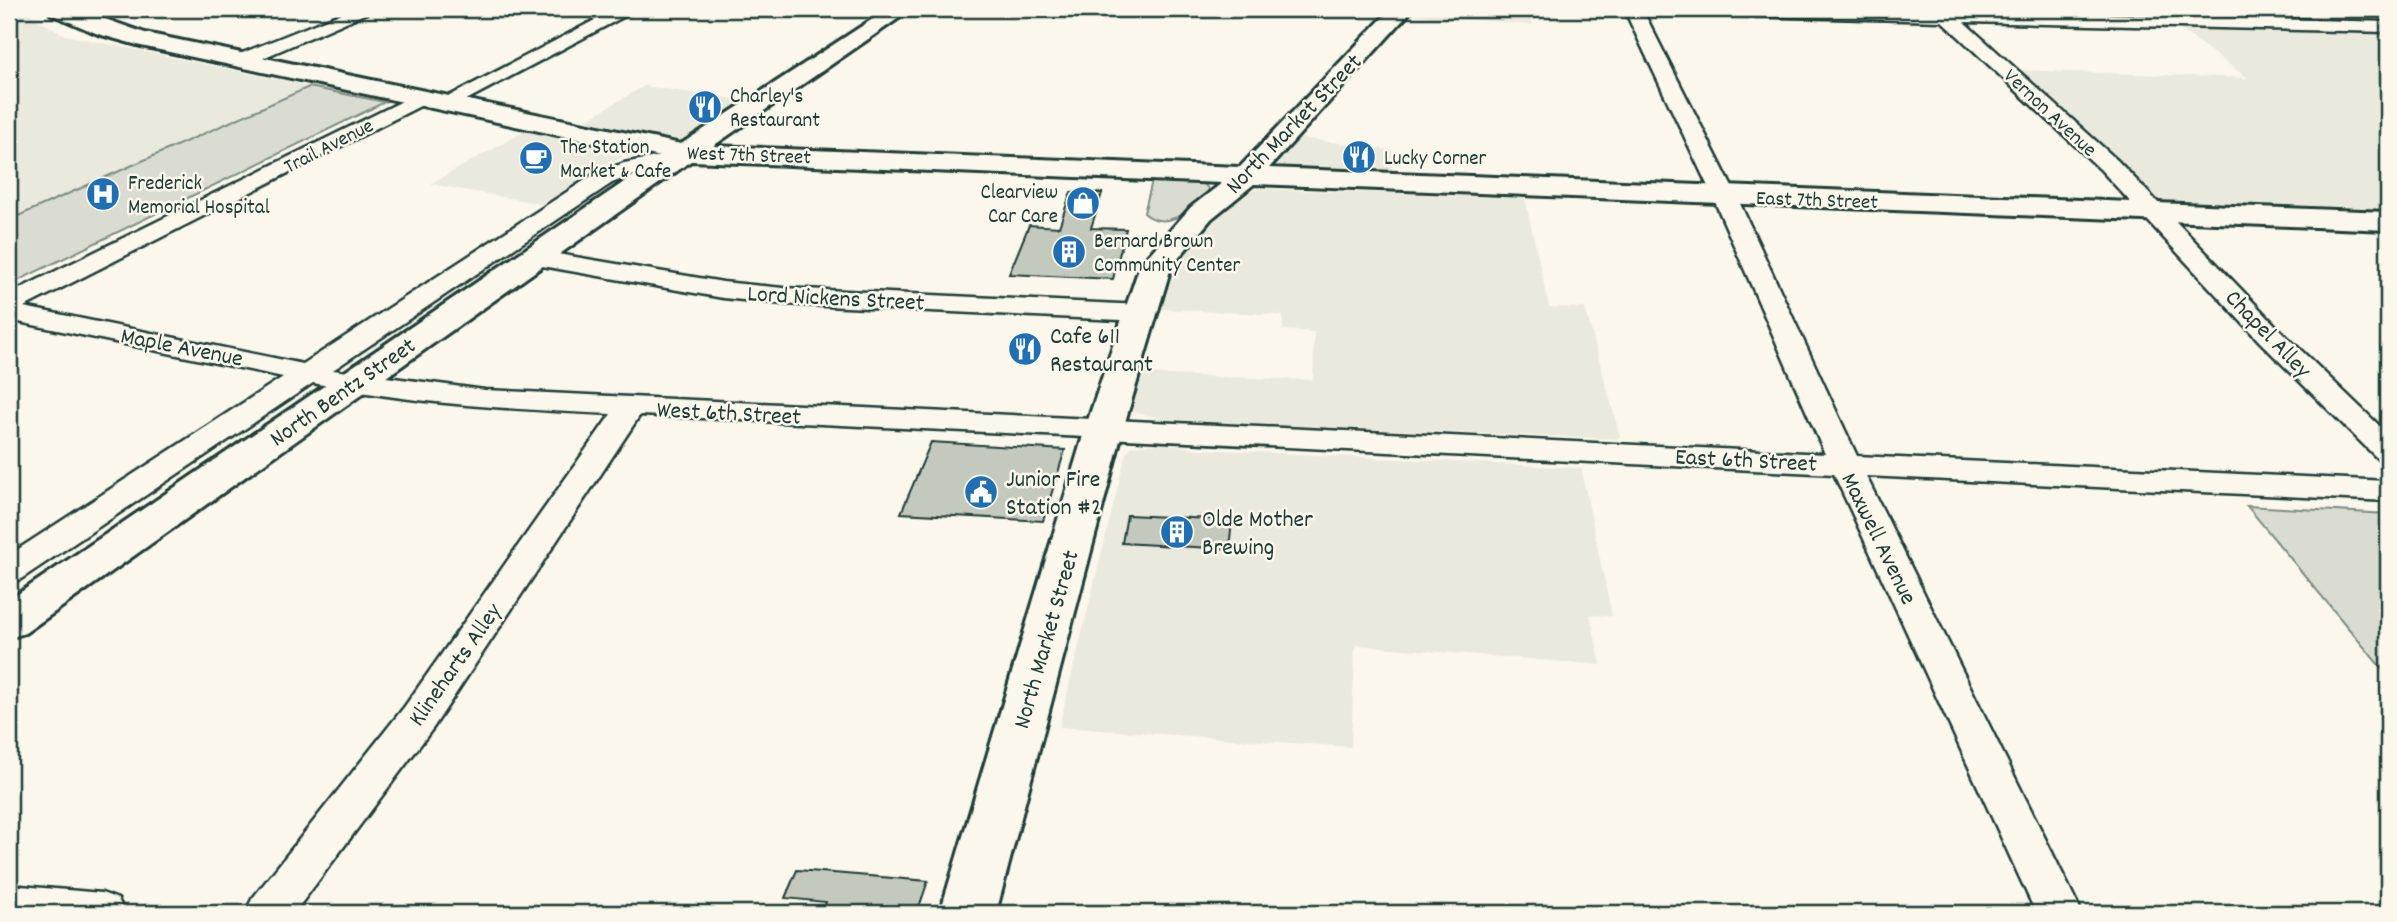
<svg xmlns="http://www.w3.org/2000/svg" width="2397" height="922" viewBox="0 0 2397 922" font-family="Dekko,sans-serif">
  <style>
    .built { fill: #eae9de }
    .green { fill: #dbdcd1; stroke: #7d8c82; stroke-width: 2 }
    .building { fill: #c4c9be; stroke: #1f3d34; stroke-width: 2 }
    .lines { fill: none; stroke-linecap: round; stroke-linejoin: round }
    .minor-casing { stroke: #1f3d34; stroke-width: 5 }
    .major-casing { stroke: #1f3d34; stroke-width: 6 }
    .minor { fill: #fbf7ec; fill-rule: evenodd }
    .major { fill: #fbf7ec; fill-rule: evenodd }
    .labels { text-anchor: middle; stroke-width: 5; stroke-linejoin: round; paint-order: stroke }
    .far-poi-label { font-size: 21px; fill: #1f3d34; stroke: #fbf7ec; text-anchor: start }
    .far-street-label { font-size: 21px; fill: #1f3d34; stroke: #fbf7ec }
    .street-label { font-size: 24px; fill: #1f3d34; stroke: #fbf7ec }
    .poi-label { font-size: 24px; fill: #1f3d34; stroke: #fbf7ec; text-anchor: start }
  </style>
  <rect width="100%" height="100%" fill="#fbf7ec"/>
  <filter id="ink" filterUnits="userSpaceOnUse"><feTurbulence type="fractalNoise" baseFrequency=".0143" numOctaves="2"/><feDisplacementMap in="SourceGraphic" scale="14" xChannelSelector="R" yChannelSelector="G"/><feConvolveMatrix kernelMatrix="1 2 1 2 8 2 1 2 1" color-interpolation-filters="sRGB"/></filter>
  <g filter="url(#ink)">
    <path class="built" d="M9,9h17l9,9 30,17 320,67 -376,183z
      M1417,9h111l4,16 -120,-11z
      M2083,9h305v14l-297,-8z
      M2174,25l214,7v181l-234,-10 -140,-133 234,8z
      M644,86l105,15 -53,34 -17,6 -18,-1 -80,-17z
      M525,131l92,19 5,2v5l-75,48 -117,-21z
      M1293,137l99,13v29l-131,-11z
      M1261,189l264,9 24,109 36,1 35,128 -3,3 -447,-18 -36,-9 -8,-17 11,-21 176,6 1,-48 -31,-2v-15l-125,-6 11,-34 15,-23 59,-60z
      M1164,443l34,6 383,19 31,148 -22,-1 11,50 -246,-20 -4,102 -292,-20 67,-274 6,-7z"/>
    <path class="green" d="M309,87l76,15 -376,183v-65z
      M1153,177l50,5 8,11c-18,15 -44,40 -67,20z
      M2247,506l141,8v162z"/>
    <path class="building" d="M1071,192l31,1 -11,35 35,1 -13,50 -104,-5 20,-49 30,2z
      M931,442l134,8 -22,71 -142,-8z
      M1127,515l105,5 -3,29 -107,-6z
      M797,870l131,11 -11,32h-95l4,-11 -41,-4z"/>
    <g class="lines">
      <g class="minor-casing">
        <path id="minor" d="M89,9h26l-3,4 -33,10 -9,-5z
          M352,9h24l-127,55 -7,2 -9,-6 2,-4z
          M616,9h22l-185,98h-14l-3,-4z
          M866,9h39l2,3 -9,5 -29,-4z
          M1624,9h18l94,186 121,261 531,25v20l-522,-25 216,437h-46l-202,-439 -1194,-59 -207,313 -139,185h-49l7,-14 153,-193 206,-292c-100,-5 -200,-10 -298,-31l-292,196 -12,4v-28l274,-178 -274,-57v-26l412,-202 7,2 3,4 -3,4 -404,205 279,57 293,-191 28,-10 52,-10 8,2 3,5 -3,5 -54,11 -18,7 -279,187 152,20 1340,64 -113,-259z
          M1663,9l283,1 442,12v10l-424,-10 153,138 163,170 108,104v26l-11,-2 -117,-116 -159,-172 -159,-149 -270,-7z
          M534,250l189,32 60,6 358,17 10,2 3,6 -3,6 -10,2 -358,-17 -60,-6 -198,-35 -4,-5 4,-5z
          M9,885l93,8 16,6 7,14h-116z"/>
      </g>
      <g class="major-casing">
        <path id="major" d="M48,9h29l68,24 536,111 207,-135h24l-199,137 527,21 151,-158h22l-144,159 1119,44v18l-1134,-46 -43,35 -40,48 -48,162 -127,484h-56l145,-484 55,-164 51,-58 31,-24 -531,-22 -666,472 -16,5v-38l652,-443 -520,-111 -43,-12 -47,-20z"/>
      </g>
      <use href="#minor" class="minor"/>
      <use href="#major" class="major"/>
    </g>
  </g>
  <defs>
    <g id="restaurant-disc" transform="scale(1.75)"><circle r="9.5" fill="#1f6fb2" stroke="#fbf7ec"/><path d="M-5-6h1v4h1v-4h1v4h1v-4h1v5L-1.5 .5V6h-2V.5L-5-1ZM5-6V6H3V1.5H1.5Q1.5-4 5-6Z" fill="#fff"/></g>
    <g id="cafe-disc" transform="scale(1.75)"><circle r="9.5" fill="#1f6fb2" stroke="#fbf7ec"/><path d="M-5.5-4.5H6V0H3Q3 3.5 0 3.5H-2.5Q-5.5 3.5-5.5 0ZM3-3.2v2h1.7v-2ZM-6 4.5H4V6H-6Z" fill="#fff"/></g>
    <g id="hospital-disc" transform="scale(1.75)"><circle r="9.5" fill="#1f6fb2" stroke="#fbf7ec"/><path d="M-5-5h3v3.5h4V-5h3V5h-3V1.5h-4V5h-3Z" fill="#fff"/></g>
    <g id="shop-disc" transform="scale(1.75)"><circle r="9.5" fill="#1f6fb2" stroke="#fbf7ec"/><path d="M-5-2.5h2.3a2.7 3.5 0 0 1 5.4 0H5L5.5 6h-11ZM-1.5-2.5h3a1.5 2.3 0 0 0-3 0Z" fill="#fff"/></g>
    <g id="building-disc" transform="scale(1.75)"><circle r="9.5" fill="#1f6fb2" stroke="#fbf7ec"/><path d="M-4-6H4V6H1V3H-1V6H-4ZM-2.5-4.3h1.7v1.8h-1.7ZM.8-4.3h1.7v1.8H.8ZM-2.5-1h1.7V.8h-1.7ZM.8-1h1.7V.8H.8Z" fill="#fff"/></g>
    <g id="civic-disc" transform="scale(1.75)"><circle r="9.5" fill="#1f6fb2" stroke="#fbf7ec"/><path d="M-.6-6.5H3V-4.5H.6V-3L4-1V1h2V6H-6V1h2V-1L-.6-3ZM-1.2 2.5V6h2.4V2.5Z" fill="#fff"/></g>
  </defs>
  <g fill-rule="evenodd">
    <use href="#restaurant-disc" x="705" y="107"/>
    <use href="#restaurant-disc" x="1359" y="157"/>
    <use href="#cafe-disc" x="536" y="158"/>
    <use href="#hospital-disc" x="103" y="194"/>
    <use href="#shop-disc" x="1083" y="203"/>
    <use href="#building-disc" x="1069" y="252"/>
    <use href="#restaurant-disc" x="1025" y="349"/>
    <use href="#civic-disc" x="981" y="492"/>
    <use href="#building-disc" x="1177" y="532"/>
  </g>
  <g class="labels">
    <g class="far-poi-label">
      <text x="730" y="102">Charley's<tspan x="730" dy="24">Restaurant</tspan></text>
      <text x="560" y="153">The Station<tspan x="560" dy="24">Market &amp; Cafe</tspan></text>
      <text x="1384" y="164">Lucky Corner</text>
      <text x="128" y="189">Frederick<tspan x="128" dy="24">Memorial Hospital</tspan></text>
      <text x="1058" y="198" text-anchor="end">Clearview<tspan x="1058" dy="24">Car Care</tspan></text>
      <text x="1094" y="247">Bernard Brown<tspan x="1094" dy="24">Community Center</tspan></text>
    </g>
    <g class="far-street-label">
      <text transform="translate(2051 112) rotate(43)" y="7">Vernon Avenue</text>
      <text transform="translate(328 145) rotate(-27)" y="7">Trail Avenue</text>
      <text transform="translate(749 154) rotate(2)" y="7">West 7th Street</text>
      <text transform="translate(1817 199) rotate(2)" y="7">East 7th Street</text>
    </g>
    <g class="street-label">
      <text transform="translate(1293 123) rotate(-46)" y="8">North Market Street</text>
      <text transform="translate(836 297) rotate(3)" y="8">Lord Nickens Street</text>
      <text transform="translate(2269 333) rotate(46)" y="8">Chapel Alley</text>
      <text transform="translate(182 346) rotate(11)" y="8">Maple Avenue</text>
      <text transform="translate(342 391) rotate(-35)" y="8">North Bentz Street</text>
      <text transform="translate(729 412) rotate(3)" y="8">West 6th Street</text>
      <text transform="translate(1746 459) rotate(3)" y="8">East 6th Street</text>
      <text transform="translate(1880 538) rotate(64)" y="8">Maxwell Avenue</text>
      <text transform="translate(1045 639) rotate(-74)" y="8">North Market Street</text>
      <text transform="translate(454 664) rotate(-55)" y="8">Klineharts Alley</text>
    </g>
    <g class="poi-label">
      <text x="1050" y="343">Cafe 611<tspan x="1050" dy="28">Restaurant</tspan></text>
      <text x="1006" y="486">Junior Fire<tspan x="1006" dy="28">Station #2</tspan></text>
      <text x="1202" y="526">Olde Mother<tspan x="1202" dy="28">Brewing</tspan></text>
    </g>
  </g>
  <rect width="2397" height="922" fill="none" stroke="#fbf7ec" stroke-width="35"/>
  <rect x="18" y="18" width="2362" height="887" fill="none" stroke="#1f3d34" stroke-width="2.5" filter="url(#ink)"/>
</svg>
